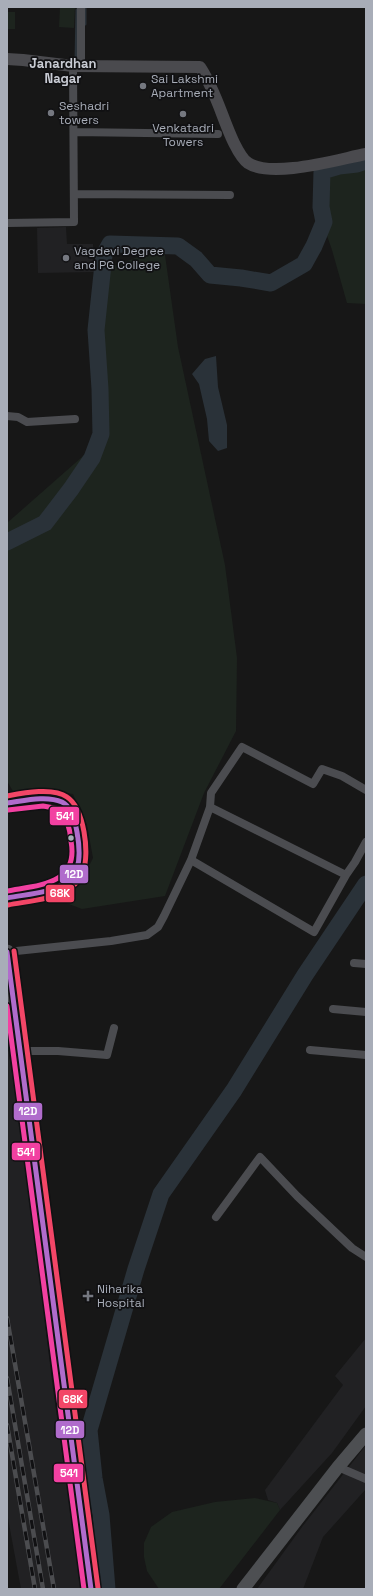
<svg xmlns="http://www.w3.org/2000/svg" width="373" height="1596" viewBox="0 0 373 1596" font-family="'Space Grotesk',sans-serif">
  <style>
    .built { fill: #212123 }
    .green { fill: #1d241e }
    .water { fill: #2a3239 }
    .lines { fill: none; stroke-linecap: round; stroke-linejoin: round }
    .stream { stroke: #2a3239; stroke-width: 3 }
    .river { stroke: #2a3239; stroke-width: 17 }
    .street { stroke: #4b4c50; stroke-width: 8 }
    .secondary { stroke: #4a4a4e; stroke-width: 12 }
    .primary { stroke: #4d4f52; stroke-width: 13 }
    .highway { stroke: #4e4e51; stroke-width: 15 }
    .rail-casing { stroke: #4b4c4f; stroke-width: 4.5 }
    .rail { stroke: #111113; stroke-width: 3; stroke-dasharray: 9; stroke-linecap: butt }
    .bus-1-casing { stroke: #111113; stroke-width: 8 }
    .bus-2-casing { stroke: #111113; stroke-width: 8 }
    .bus-3-casing { stroke: #111113; stroke-width: 8 }
    .bus-1 { stroke: #b06ccc; stroke-width: 5 }
    .bus-2 { stroke: #f240a1; stroke-width: 5 }
    .bus-3 { stroke: #f34667; stroke-width: 5 }
    .poi-dot { fill: #757880; stroke: #111113; stroke-width: 1.5 }
    .bus-dot { fill: #a8adb8; stroke: #111113; stroke-width: 1.5 }
    .labels { text-anchor: middle; stroke-width: 3.5; stroke-linejoin: round; paint-order: stroke }
    .poi-label { font-size: 12px; fill: #a8adb8; stroke: #111113; text-anchor: start }
    .neighbourhood-label { font-size: 13px; font-weight: bold; fill: #c9ccd4; stroke: #111113 }
    .line-badge { stroke: #111113; stroke-width: 1.5 }
    .badge-label { font-size: 11px; text-anchor: middle; font-weight: bold; fill: #fff }
  </style>
  <rect width="100%" height="100%" fill="#171717"/>
  <path class="built" d="M66,227l1,17h26l1,28 -56,1 -1,-45z
    M7,1042l18,115 28,232 28,200h-60l-14,-76z
    M366,1338v68l-34,47 -52,57 -3,-7 -9,-3 -3,-10 78,-105 -8,-9z
    M366,1445v44l-43,48 -20,52h-46l45,-62z"/>
  <path class="green" d="M60,7h15l-1,21 -15,-1z
    M7,12h8v17h-8z
    M366,164v140l-19,-1 -15,-53 -14,-40 -2,-40 43,-3z
    M164,248l14,99 47,218 12,93 -1,73 -32,62 -39,103 -83,13 -21,-8 19,-17 13,-26 -6,-33 -14,-31 -30,-4 -29,3 -7,-12v-258l92,-81 -3,-170z
    M255,1498l22,5 3,7 -61,79h-60l-12,-18 -3,-14v-14l7,-16 21,-15 43,-10z"/>
  <path class="water" d="M216,356l2,31 9,38v23l-9,3 -9,-10 -2,-22 -8,-35 -7,-10 13,-15z"/>
  <g class="lines">
    <path class="stream" d="M85,24v-17
      M76,61l1,-51"/>
    <path class="river" d="M7,542l38,-19 26,-34 21,-31 9,-24 -1,-45 -4,-59 8,-75 6,-11 68,2 18,13 14,16 31,3 30,5 33,-19 10,-18 10,-24 -3,-15 1,-36 17,-5 18,-2 9,-3
      M107,1589l-6,-74 -7,-37 -5,-48 47,-161 25,-75 73,-104 71,-115 61,-91"/>
    <path class="street" d="M81,66v-59
      M74,132l144,2
      M74,194l156,1
      M7,223l67,-1 -1,-156
      M7,416l11,1 9,5 48,-3
      M210,807l1,-14 31,-46 71,37 9,-15 20,7 24,14
      M191,860l123,72 32,-57 9,-13 11,-20
      M7,952l104,-11 36,-6 11,-8 6,-11 27,-56 19,-53 136,68
      M354,963l12,1
      M333,1009l33,3
      M310,1050l56,5
      M20,1051h38l49,4 7,-27
      M216,1217l44,-60 37,39 55,52 14,9
      M338,1467l28,12"/>
    <path class="secondary" d="M7,59l16,1 50,6 127,1c16,24 22,51 34,76 3,6 9,17 14,20 24,16 91,-4 118,-9"/>
    <path class="primary" d="M243,1589l95,-122 28,-33"/>
    <path class="highway" d="M7,952l84,637"/>
    <g class="rail-casing">
      <path id="rail" d="M7,1318l47,271
        M7,1378l36,211
        M7,1425l28,164"/>
    </g>
    <use href="#rail" class="rail"/>
    <g class="bus-1-casing">
      <path id="bus-1" d="M7,803c16,-2 39,-8 55,-1 15,7 20,51 15,66 -2,6 -6,10 -11,14 -16,12 -40,12 -59,16
        M7,952l84,637"/>
    </g>
    <g class="bus-2-casing">
      <path id="bus-2" d="M7,891c32,-6 72,-6 64,-50 -1,-11 -4,-24 -11,-32l-17,-3 -35,4
        M7,1006l77,583"/>
    </g>
    <g class="bus-3-casing">
      <path id="bus-3" d="M7,796c16,-3 46,-9 60,1 17,11 23,57 16,74 -2,7 -7,13 -13,17 -18,12 -41,13 -62,17
        M14,951l84,637"/>
    </g>
    <use href="#bus-1" class="bus-1"/>
    <use href="#bus-2" class="bus-2"/>
    <use href="#bus-3" class="bus-3"/>
  </g>
  <g class="poi-dot">
    <circle cx="143" cy="86" r="4"/>
    <circle cx="51" cy="113" r="4"/>
    <circle cx="183" cy="114" r="4"/>
    <circle cx="66" cy="258" r="4"/>
    <path d="M86 1290h4v4h4v4h-4v4h-4v-4h-4v-4h4z"/>
  </g>
  <circle class="bus-dot" cx="71" cy="838" r="3.5"/>
  <g class="labels">
    <g class="poi-label">
      <text x="151" y="83">Sai Lakshmi<tspan x="151" dy="14">Apartment</tspan></text>
      <text x="59" y="110">Seshadri<tspan x="59" dy="14">towers</tspan></text>
      <text x="183" y="132" text-anchor="middle">Venkatadri<tspan x="183" dy="14">Towers</tspan></text>
      <text x="74" y="255">Vagdevi Degree<tspan x="74" dy="14">and PG College</tspan></text>
      <text x="97" y="1293">Niharika<tspan x="97" dy="14">Hospital</tspan></text>
    </g>
    <g class="neighbourhood-label">
      <text x="63" y="68">Janardhan<tspan x="63" dy="15">Nagar</tspan></text>
    </g>
  </g>
  <g class="line-badge">
    <rect x="49" y="806" width="31" height="20" rx="4" fill="#f240a1"/>
    <rect x="59" y="864" width="30" height="20" rx="4" fill="#b06ccc"/>
    <rect x="45" y="884" width="30" height="19" rx="4" fill="#f34667"/>
    <rect x="13" y="1102" width="30" height="19" rx="4" fill="#b06ccc"/>
    <rect x="11" y="1142" width="30" height="19" rx="4" fill="#f240a1"/>
    <rect x="58" y="1389" width="30" height="20" rx="4" fill="#f34667"/>
    <rect x="55" y="1420" width="30" height="19" rx="4" fill="#b06ccc"/>
    <rect x="53" y="1463" width="31" height="20" rx="4" fill="#f240a1"/>
  </g>
  <g class="badge-label">
    <text x="65" y="820">541</text>
    <text x="74" y="878">12D</text>
    <text x="60" y="897">68K</text>
    <text x="28" y="1115">12D</text>
    <text x="26" y="1156">541</text>
    <text x="73" y="1403">68K</text>
    <text x="70" y="1434">12D</text>
    <text x="69" y="1477">541</text>
  </g>
  <rect width="373" height="1596" fill="none" stroke="#a8adb8" stroke-width="16"/>
</svg>
